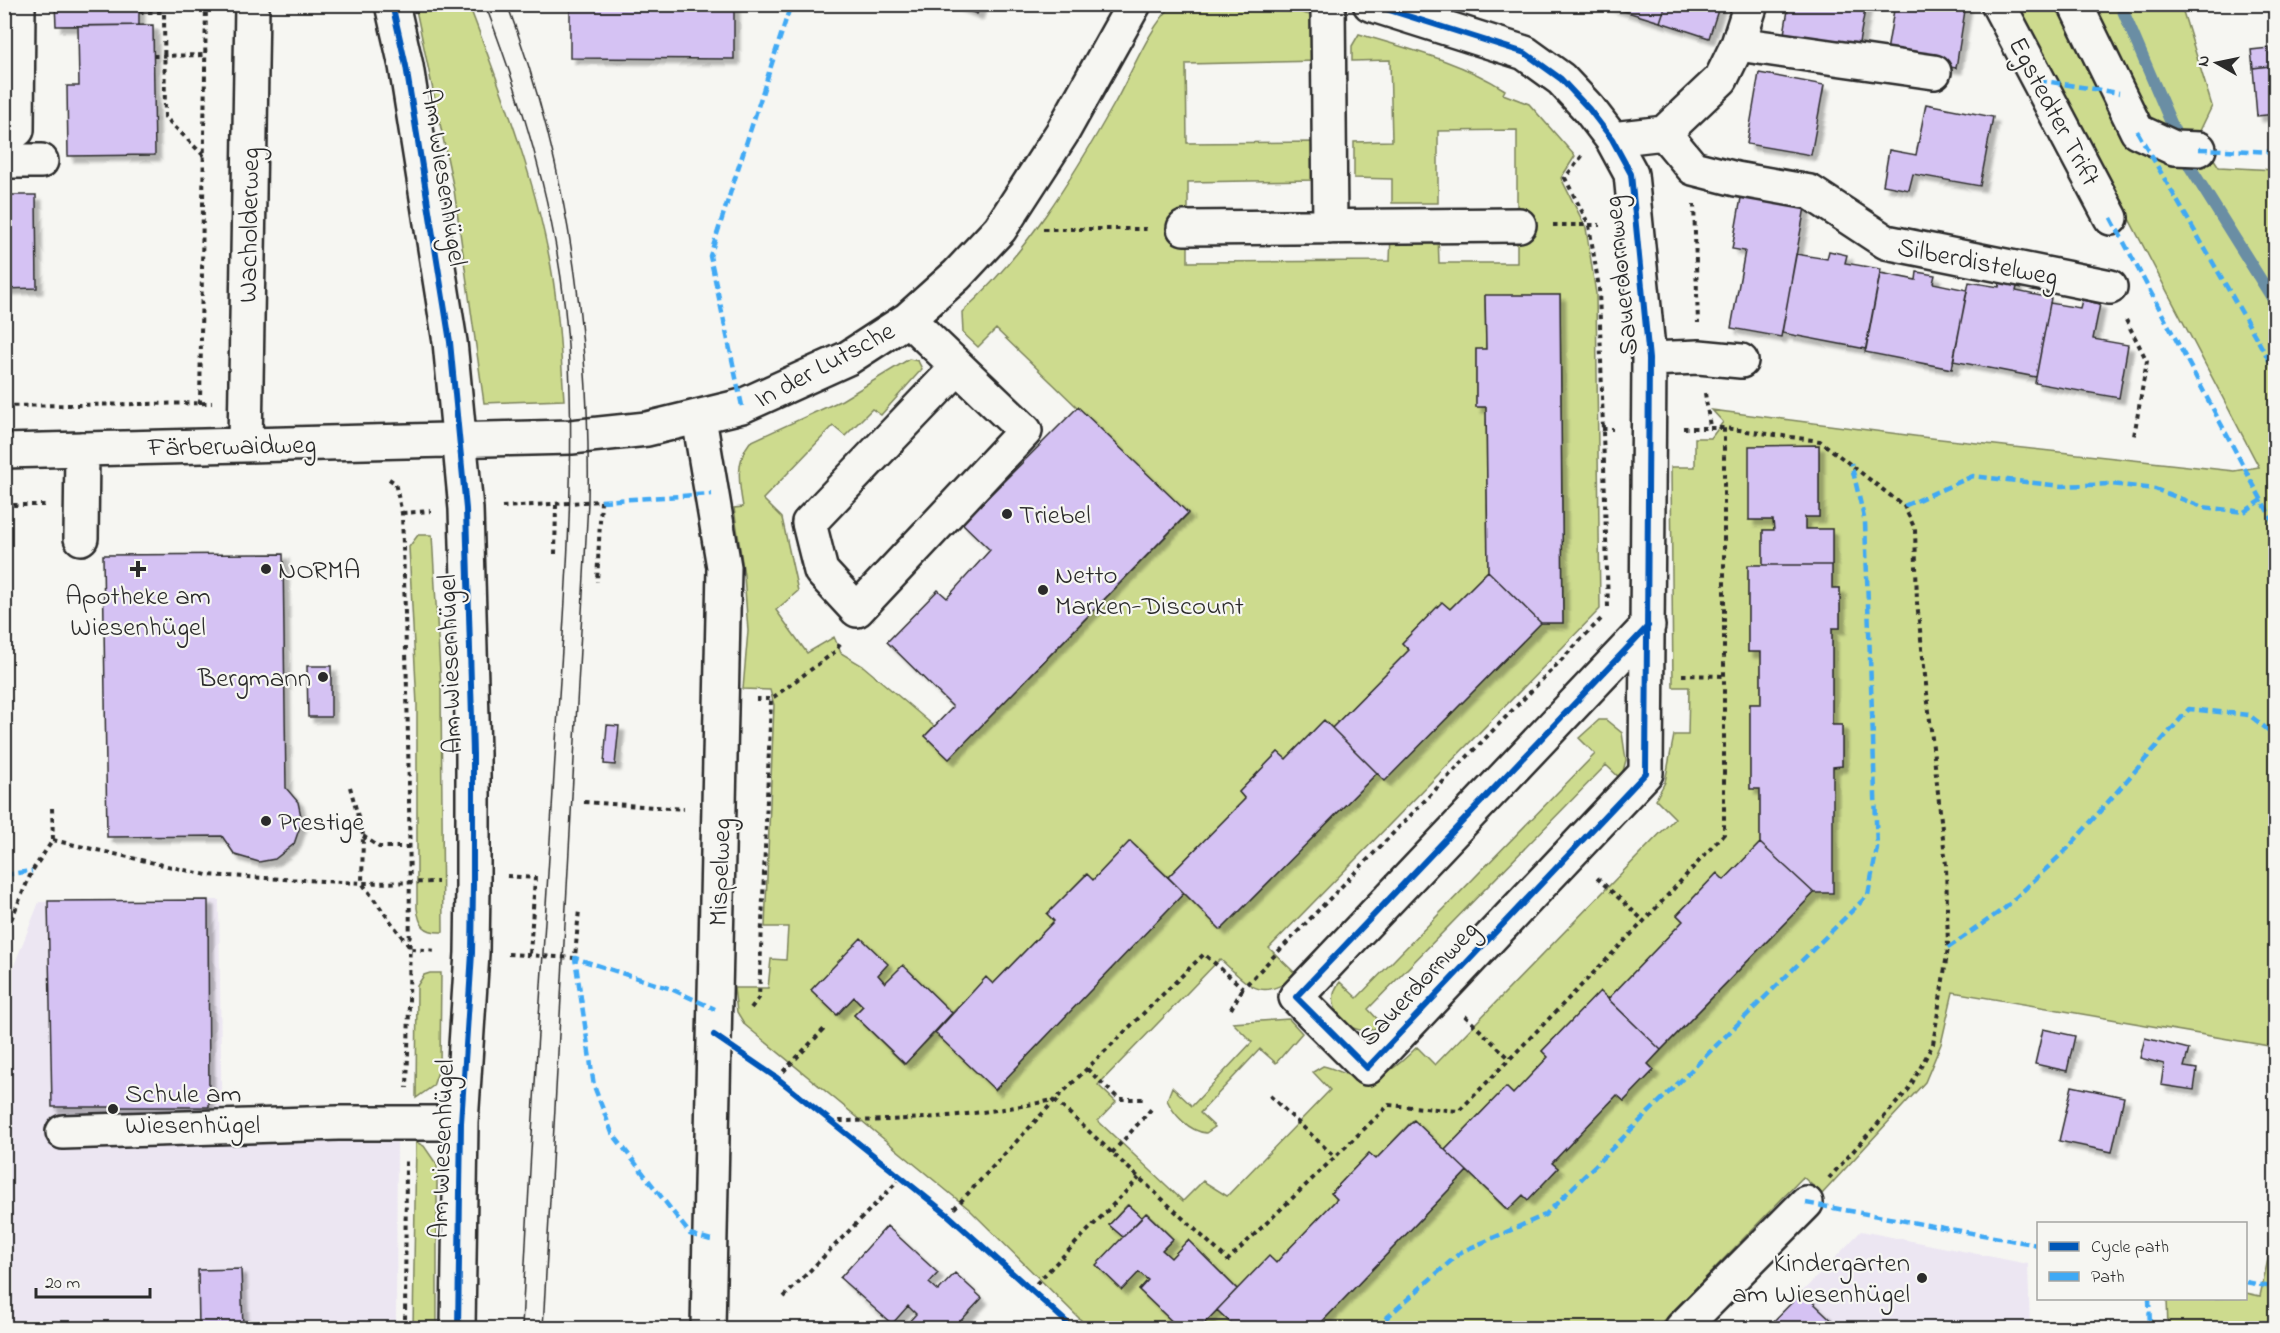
<svg xmlns="http://www.w3.org/2000/svg" width="2280" height="1333" viewBox="0 0 2280 1333" font-family="'Indie Flower',sans-serif">
  <style>
    .built { fill: #ece6f2 }
    .green { fill: #cddb8e; stroke: #7c835c; stroke-width: 1.5; fill-rule: evenodd }
    .lines { fill: none; stroke-linecap: round; stroke-linejoin: round }
    .stream { stroke: #6a8ea4; stroke-width: 12 }
    .building { fill: #d5c2f3; stroke: #2b2b2b; stroke-width: 1.5; filter: url(#shadow) }
    .minor-casing { stroke: #2b2b2b; stroke-width: 38 }
    .path { stroke: #2b2b2b; stroke-width: 4; stroke-dasharray: 4.5 4.5; stroke-linecap: butt }
    .minor { stroke: #f6f6f2; stroke-width: 33 }
    .tram { stroke: #2b2b2b; stroke-width: 1.5 }
    .quiet { stroke: #3fa9f5; stroke-width: 4.5; stroke-dasharray: 9 4.5; stroke-linecap: butt }
    .cycleway-casing { stroke: #f6f6f2; stroke-width: 10 }
    .cycleway { stroke: #0057b8; stroke-width: 6 }
    .poi-dot { fill: #2b2b2b; stroke: #f6f6f2; stroke-width: 2 }
    .labels { text-anchor: middle; stroke-width: 4.5; stroke-linejoin: round; paint-order: stroke }
    .street-label { font-size: 27px; fill: #2b2b2b; stroke: #f6f6f2 }
    .poi-label { font-size: 27px; fill: #2b2b2b; stroke: #f6f6f2; text-anchor: start }
  </style>
  <defs>
    <filter id="shadow"><feDropShadow dx="5.5" dy="5.5" stdDeviation="1.5" flood-color="#0004"/></filter>
  </defs>
  <rect width="100%" height="100%" fill="#f6f6f2"/>
  <filter id="ink" filterUnits="userSpaceOnUse"><feTurbulence type="fractalNoise" baseFrequency=".0167" numOctaves="2"/><feDisplacementMap in="SourceGraphic" scale="12" xChannelSelector="R" yChannelSelector="G"/><feConvolveMatrix kernelMatrix="1 2 1 2 8 2 1 2 1" color-interpolation-filters="sRGB"/></filter>
  <g filter="url(#ink)">
    <path class="built" d="M219,900l3,244 175,-6 -1,190h-391l-1,-337 35,-89z
      M1861,1231l167,33 2,64h-263z"/>
    <path class="green" d="M1174,4l103,1 36,11 5,45 -132,3 1,79 131,-1 1,38 -131,2v80l202,-1 1,-26h47l1,28h78v-133l-79,1v72h-46v-24l-38,-1v-36l38,-1 -2,-81 -38,1v-15l7,-12c50,15 102,28 146,56l-2,4 26,10 46,52 -14,22 25,50 10,66 4,315 -331,339 28,27c-37,29 -48,10 -77,-16l-122,126 18,17 -18,19 85,80 20,-20 24,15 103,-106 -17,-18 10,-6c12,2 21,9 32,11 26,6 45,-13 62,-30l18,18 240,-247 -19,-19 9,-17 9,-47h14l1,-48h-16l-2,-220h24v-29h16l12,-16 -11,-12 210,27 312,34 25,-4 -242,-462h164l31,101 -14,29 21,32 56,3v877l-322,-55 -12,52 -16,38 -103,112 -19,-17 -146,151h-341l151,-157 40,39 16,-15 5,4 30,-31 -6,-5 65,-68 7,6 30,-31 -6,-6 166,-171 19,-126 9,-1v-41h-10v-97h8v-40h-8v-59h-27v-12h14v-71l-70,74h24l1,10h-11v35l-15,1v86h13v52h-11v84l10,1v54l-36,37 -8,-6 -39,41 6,6 -75,78 -8,-7 -58,59 6,6 -35,37 -7,-7 -61,63 -32,-30 -37,39 -7,-6 -38,40 6,6 -61,64 -39,26 -49,-49 -17,18 -9,-8 11,-11 -26,-26 -5,5 -15,-13 -18,20 14,12 -1,52 17,-17 9,8 -9,10 40,38h-90l-120,-119 -224,-184 -8,-13 -3,-24h34l3,-29 15,1 2,-33h-23l9,-222 -4,-15 -27,-1 5,-58 -4,-56 -10,-67 9,-1c-4,-23 -8,-46 7,-65l92,-42 67,-41 9,2 4,8 -41,46 -9,-6 -27,27 -12,-10 -70,73 19,19 16,73 -22,19 31,43 27,-16 7,16 22,13 71,60 -9,10 24,23 239,-245 -192,-185 -18,18 -15,-14 -1,-21c63,-57 110,-133 151,-206 18,-31 35,-78 61,-102zM1560,295l3,328h-22l-156,157 -8,-7 -155,156 -38,-36 -189,196 -60,-56 -31,31 -50,-49 9,-9 -9,-9 -17,18 -26,-25 67,-15 7,8 18,-17 49,47 34,-35 7,6 61,-63 -6,-7 38,-40 7,6 37,-39 38,36 77,-78 -6,-7 39,-40 8,7 37,-38 9,7 77,-78 -7,-7 40,-40 8,6 38,-38 -2,-164h-10v-57l10,-1 -1,-53z
      M415,5h54c32,85 66,172 82,262 8,44 10,89 13,133l-80,3 -30,-213z
      M418,535h14l9,154 2,243c-19,1 -24,-7 -26,-24v-203l-8,-158z
      M1599,720h7l16,13 4,27 -5,19 -15,-14 -238,244 14,15c-25,22 -64,-16 -42,-42l17,16 238,-244 -16,-16z
      M430,973h11l-1,93 -7,20 -17,12 1,-112 7,-11z
      M1289,1019l13,14 -26,30 -16,-14 -60,64 15,14 -9,6c-17,-2 -32,-18 -39,-33l5,-13 20,19 60,-64 -19,-19z
      M416,1142l8,4 13,19v163h-24z
      M2275,1227v101h-107l-1,-29 79,-1v-5l14,3z
      M1217,1310l19,18h-36z"/>
    <g class="lines">
      <path class="stream" d="M2120,4l70,163 86,137"/>
    </g>
    <path class="building" d="M55,4h84v21l-83,1z
      M570,4h164v55l-164,-1z
      M953,4h28l-4,10z
      M1601,4h65l-6,18z
      M1666,4h54l-11,34 -49,-16z
      M1789,4h77l-9,50 -74,-14z
      M1895,4h71l-10,64 -70,-11z
      M153,25l2,130 -87,1 -1,-70h12l-1,-60z
      M2269,48l1,18 -17,2 -2,-18z
      M2270,66h6v48l-19,2 -4,-48z
      M1759,73l65,12 -13,70 -64,-11z
      M1926,104l67,13 -13,69 -67,-12 -4,16 -26,-5 6,-35 27,5z
      M1742,192l64,10 -25,135 -50,-9 14,-77 -13,-2z
      M4,195h32l1,93 -33,1z
      M1829,251l18,4 -2,8 36,6 -15,80 -84,-16 14,-79 31,5z
      M1917,272l18,3 -2,8 34,7 -15,79 -87,-17 15,-79 36,7z
      M2000,279l18,4 -2,8 35,7 -15,79 -83,-16 16,-79 30,5z
      M1485,295h75l3,328h-22l-53,-52 -2,-164h-10v-58h10z
      M2082,300l18,4 -7,35 35,6 -9,53 -84,-15 15,-80 30,5z
      M1078,407l110,106 -239,246 -24,-23 28,-29 -66,-65 51,-52 9,8 43,-48 -28,-27z
      M1819,445v72h-14v12h27v36h-69v-35h11l-1,-10h-24v-74z
      M283,554l3,234 12,14 4,19 -8,23 -19,15 -16,3 -24,-7 -13,-19 -115,1 -4,-282z
      M1748,565h84v23h8v40h-8v97h10v41l-9,1v126h-19l-54,-50v-54h-10v-85h11v-52h-13z
      M1488,571l53,52 -156,158 -53,-53 77,-78 -7,-7 40,-41 8,7z
      M307,666h24v51h-23z
      M1324,720l53,53 -156,157 -53,-53 77,-78 -6,-7 39,-40 8,7z
      M607,725l12,1 -4,39 -11,-1z
      M1130,841l54,52 -189,197 -60,-57 51,-56 7,7 61,-63 -7,-7 40,-40 6,6z
      M1760,843l54,50 -153,157 -53,-51 75,-78 -6,-6 40,-42 7,7z
      M208,900l1,207h-157l-4,-206z
      M861,938l27,26 -10,11 7,8 18,-18 49,48 -47,51 -51,-49 9,-9 -9,-9 -17,18 -26,-25z
      M1600,991l61,59 -13,14 6,6 -30,31 -7,-6 -65,68 6,5 -30,32 -5,-5 -15,15 -63,-60 61,-63 7,7 17,-18 18,-19 -6,-6z
      M2043,1029l32,7 -8,35 -32,-7z
      M2145,1038l44,11 -5,18 13,2 -3,21 -33,-5 3,-21 -24,-6z
      M2072,1086l52,11 -12,55 -53,-11z
      M1414,1120l53,51 -151,157h-80l-19,-18 52,-54 7,7 6,-7 55,-57 -6,-6 38,-40 7,6z
      M1128,1205l14,13 -19,19 -14,-12z
      M1146,1213l27,26 -11,11 9,8 17,-18 49,49 -37,39h-21l-40,-38 9,-10 -9,-8 -17,18 -26,-25z
      M887,1226l51,47 -9,10 9,8 17,-18 27,25 -28,30h-44l-4,-3 10,-11 -8,-8 -16,18 -52,-46z
      M241,1269l2,59h-44l-1,-58z
      M1802,1292l38,36h-73z"/>
    <g class="lines">
      <g class="minor-casing">
        <path id="minor" d="M392,4l14,62 44,276 16,167 7,245v131l-1,68 -11,170 -3,205
          M1328,4l2,223
          M1370,4l155,49 36,26 28,30 23,30 19,35 18,185 -3,414 -279,295 -71,-71 352,-371
          M1998,4l113,214
          M2075,4l62,127 37,17 25,1
          M1738,44l196,28
          M17,130l1,-126
          M1664,133l29,35 43,11 74,13 76,50 224,45
          M1612,139l52,-6 57,-54 17,-35 13,-40
          M4,161h37
          M1184,228l335,-3
          M908,319l117,112 -168,179 -36,-39 -12,-48 148,-155
          M1649,359l50,-2 42,4
          M699,418l25,149 -16,761
          M245,445l7,-441
          M4,451l567,-14 76,-8 95,-23 106,-48 60,-39 49,-44 43,-46 62,-96 72,-129
          M81,538l1,-89
          M63,1132l275,-9h123
          M1682,1328l124,-125"/>
      </g>
      <path class="path" d="M155,4v8
        M139,12h25l1,105 39,39
        M153,56l53,-1
        M1582,156l-17,22 24,47 10,63 9,320
        M1694,204l4,119
        M1553,225h47
        M1043,229h106
        M2126,320l21,41 -13,75
        M1705,393l5,34
        M200,404l6,-400
        M4,406l208,-3
        M1683,428h41l96,13 84,65 11,23 2,74 29,262 2,83 -15,96 -24,45 -80,89
        M1602,429h11
        M389,479l6,4 7,30c6,192 11,383 5,575
        M4,505h41
        M502,507l99,-6 -4,81
        M402,513l29,-2
        M555,554l1,-49
        M1682,675l42,1
        M756,699h15l65,-48 5,-9
        M350,787l13,48 -1,48 76,-1
        M584,802l100,7
        M52,808l1,32
        M363,836l16,11h32
        M507,876l28,2 -5,76
        M1597,878l47,43
        M4,936l28,-65 21,-31 154,35 155,8 49,66 27,2
        M508,954l67,4 4,-49
        M751,1008l8,-10 12,-299
        M1231,1009l12,-21
        M1465,1016l45,43
        M1087,1069l32,30h27
        M777,1078l47,-49
        M1270,1096l65,61
        M1055,1100l173,160 161,-155 70,6 185,-190 80,-87v-406
        M830,1121c80,0 145,-5 223,-21
        M1112,1153l42,-47
        M948,1215l107,-115 149,-146 39,34 358,-369
        M1030,1290l109,-112
        M784,1297l117,-119
        M405,1328l1,-169"/>
      <use href="#minor" class="minor"/>
      <path class="tram" d="M485,4c44,115 79,235 84,359 6,131 -6,264 -14,395 -11,190 -25,380 -33,570
        M507,4c61,160 84,328 81,498l-45,826"/>
      <path class="quiet" d="M2038,80l81,13
        M2137,131l139,241
        M2199,149l77,3
        M2111,218l165,309
        M742,406l-32,-150 81,-252
        M601,501l111,-7
        M1904,506l69,-30 89,10 49,-2 44,5 48,18 41,5 18,-12
        M4,875l28,-4
        M1948,948l57,-40 63,-60 121,-139 60,6 27,21
        M1806,1203l232,42
        M711,1240l-21,-6 -78,-101 -18,-47 -19,-128 96,31 44,20
        M2246,1282l30,6
        M2149,1298l1,30
        M1375,1328l86,-76 84,-37 323,-320 9,-47 -12,-326 -14,-59"/>
      <g class="cycleway-casing">
        <path id="cycleway" d="M392,4l14,62 44,276 16,167 7,245v131l-1,68 -11,170 -3,205
          M1370,4l155,49 36,26 28,30 23,30 19,35 18,185 -3,414 -279,295 -71,-71 352,-371
          M714,1035l63,43 171,137 125,113"/>
      </g>
      <use href="#cycleway" class="cycleway"/>
    </g>
  </g>
  <g class="poi-dot">
    <circle cx="1007" cy="514" r="6"/>
    <path d="M135 560h6v6h6v6h-6v6h-6v-6h-6v-6h6z"/>
    <circle cx="266" cy="569" r="6"/>
    <circle cx="1043" cy="590" r="6"/>
    <circle cx="323" cy="677" r="6"/>
    <circle cx="266" cy="821" r="6"/>
    <circle cx="113" cy="1109" r="6"/>
    <circle cx="1922" cy="1278" r="6"/>
  </g>
  <g class="labels">
    <g class="street-label">
      <text transform="translate(2055 111) rotate(62)" y="9">Egstedter Trift</text>
      <text transform="translate(445 177) rotate(81)" y="9">Am Wiesenhügel</text>
      <text transform="translate(248 225) rotate(-89)" y="9">Wacholderweg</text>
      <text transform="translate(1978 261) rotate(11)" y="9">Silberdistelweg</text>
      <text transform="translate(1620 276) rotate(-96)" y="9">Sauerdornweg</text>
      <text transform="translate(824 364) rotate(-28)" y="9">In der Lutsche</text>
      <text transform="translate(232 445) rotate(-1)" y="9">Färberwaidweg</text>
      <text transform="translate(449 664) rotate(-92)" y="9">Am Wiesenhügel</text>
      <text transform="translate(719 872) rotate(-88)" y="9">Mispelweg</text>
      <text transform="translate(1418 983) rotate(-47)" y="9">Sauerdornweg</text>
      <text transform="translate(441 1149) rotate(-88)" y="9">Am Wiesenhügel</text>
    </g>
    <g class="poi-label">
      <text x="1019" y="523">Triebel</text>
      <text x="278" y="578">NORMA</text>
      <text x="1055" y="583">Netto<tspan x="1055" dy="31">Marken-Discount</tspan></text>
      <text x="138" y="604" text-anchor="middle">Apotheke am<tspan x="138" dy="31">Wiesenhügel</tspan></text>
      <text x="311" y="686" text-anchor="end">Bergmann</text>
      <text x="278" y="830">Prestige</text>
      <text x="125" y="1102">Schule am<tspan x="125" dy="31">Wiesenhügel</tspan></text>
      <text x="1910" y="1271" text-anchor="end">Kindergarten<tspan x="1910" dy="31">am Wiesenhügel</tspan></text>
    </g>
  </g>
  <rect width="2280" height="1333" fill="none" stroke="#f6f6f2" stroke-width="24"/>
  <rect x="12" y="12" width="2256" height="1309" fill="none" stroke="#2b2b2b" stroke-width="2" filter="url(#ink)"/>
  <rect x="2037" y="1222" width="210" height="78" fill="#f6f6f2" stroke="#a5a5a2" stroke-width="1.5"/>
  <rect x="2049" y="1242" width="30" height="9" fill="#0057b8" stroke="#a5a5a2" stroke-width="1.5"/>
  <text x="2091" y="1252" font-size="18" fill="#2b2b2b">Cycle path</text>
  <rect x="2049" y="1272" width="30" height="9" fill="#3fa9f5" stroke="#a5a5a2" stroke-width="1.5"/>
  <text x="2091" y="1282" font-size="18" fill="#2b2b2b">Path</text>
  <g transform="translate(2217 63) rotate(279)" stroke="#f6f6f2" stroke-width="4.5" paint-order="stroke">
  <path d="M0-4.5L10 22L0 15L-10 22Z" fill="#2b2b2b"/>
  <text y="-9" font-size="16" font-weight="bold" text-anchor="middle" fill="#2b2b2b">N</text>
  </g>
  <path d="M36 1288v9h114v-9" fill="none" stroke="#2b2b2b" stroke-width="3"/>
  <text x="45" y="1288" font-size="18" fill="#2b2b2b" stroke="#f6f6f2" stroke-width="4.5" paint-order="stroke">20 m</text>
</svg>
